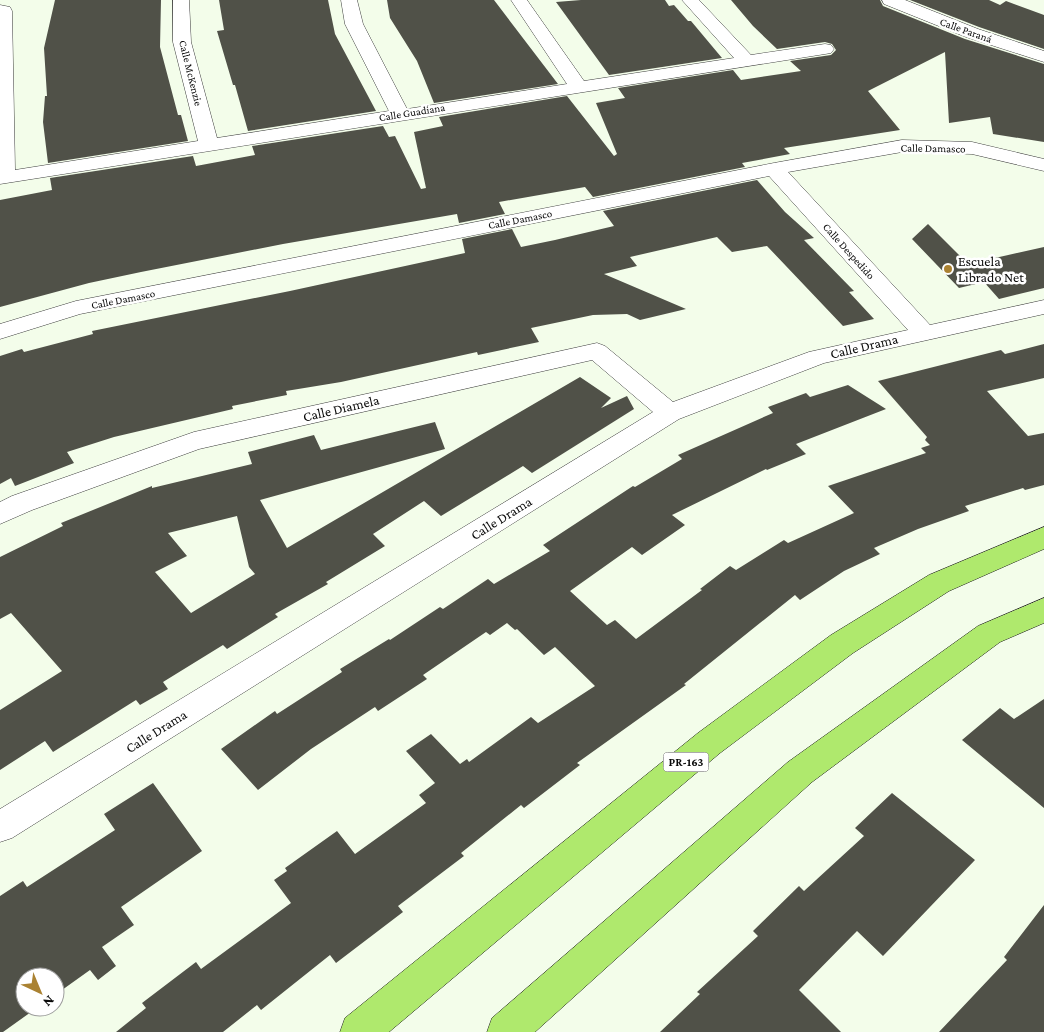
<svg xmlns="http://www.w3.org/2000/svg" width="1044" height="1032" viewBox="0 0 1044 1032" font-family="'Crimson Pro',serif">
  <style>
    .building { fill: #505148; fill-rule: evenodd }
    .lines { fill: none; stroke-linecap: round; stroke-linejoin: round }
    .street-casing { stroke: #3d3d3d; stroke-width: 1 }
    .primary-casing { stroke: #1b1b1b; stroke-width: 1 }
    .street { fill: #fff; fill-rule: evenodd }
    .primary { fill: #afe96d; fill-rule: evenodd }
    .poi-dot { fill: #aa8232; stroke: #fff; stroke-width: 2 }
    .labels { text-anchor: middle; stroke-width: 5; stroke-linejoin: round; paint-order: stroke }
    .far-street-label { font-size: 11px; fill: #0a0a0a; stroke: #fff }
    .shield { fill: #fff; stroke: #545454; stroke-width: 1 }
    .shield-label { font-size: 12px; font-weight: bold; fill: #0a0a0a }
    .poi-label { font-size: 14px; fill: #0a0a0a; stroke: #fff; text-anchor: start }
    .street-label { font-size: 14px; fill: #0a0a0a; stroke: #fff }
  </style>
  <rect width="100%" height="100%" fill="#f3fdea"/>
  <path class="building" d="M55,0h106l-1,47 18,68h3l7,26 -140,22 -5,-41 2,-26h2l-3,-48z
    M219,0h109l7,34 41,77 -128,20 -13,-46h-2l-16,-54 7,-1z
    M387,0h107l64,84 -124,19 -17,-42 -27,-43z
    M581,0h84l4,6 5,-1 14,16h3l31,37 -113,17 -53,-73z
    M731,0h149l3,6 82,33 79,25v78l-51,-8 -3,-17 -41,6 -4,-71 -77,39 32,39 -116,18 6,6 -48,9 3,4 -152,30 -8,-10 -86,15 6,12 -46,9 -2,-9 -174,30 -142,28 -52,11 -89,24v-107l52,-10 -2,-12 143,-22 3,10 59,-11 -3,-9 131,-20 6,11 6,-1 26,53 5,-1 -12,-56 29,-6 -4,-9 128,-21 47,60 3,-2 -21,-51 29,-5 -7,-10 115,-18 8,10 60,-9 -11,-10 41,-6 5,-5 -4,-6 -7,-2 -48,7 -24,-23z
    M910,0h79l11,5 6,-4 38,14v34l-65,-22z
    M757,180l28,32 29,26 -10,2 50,51 -5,1 25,27 -31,7 -76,-80 -35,6 -15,-15 -87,20 7,9 -33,8 82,35 -46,11 -13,-6 -34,1 -62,13 8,14 -61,13 -1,-3 -136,30 -55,9 1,4 -55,11 1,3 -119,28 -47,15 7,11 -59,23 -4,-8 -11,6v-128l22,-7 2,3 69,-18 -1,-3 198,-40 175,-38 -3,-14 50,-10 9,18 34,-7 59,-14 -11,-15z
    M928,224l40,40 76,-17v41l-45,11 -15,-17 -25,6 -47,-49z
    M1044,344v34l-57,13 41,45 16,-3v52l-19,5 -2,-2 -58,18 4,5 -51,18 -44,19 6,6 -36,17 -44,29 -5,-5 -111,89 2,1 -109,78 3,2 -56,43 -3,-3 -60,48 3,3 -66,50 5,6 -67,51 -6,-8 -69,55 -4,-5 -34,27h-107l30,-24 -4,-5 54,-41 5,7 90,-66 -17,-23 13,-9 -2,-3 52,-37 18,23 71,-51 -7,-8 16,-12 -29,-32 25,-17 29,30 7,-5 2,3 62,-45 7,6 57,-37 -40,-39 -11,8 -27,-26 -2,1 -8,-7 -17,12 -4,-3 -63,43 4,4 -49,32 -3,-4 -64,42 -53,41 -37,-41 54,-38 2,3 65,-42 -2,-3 49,-30 1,1 50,-33 3,2 45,-30 6,5 56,-33 -7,-6 90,-59 2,1 47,-28 -4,-4 95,-42 -5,-6 38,-14 4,4 38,-12 38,24 -90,35 10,10 -39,16 -1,-1 -94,46 13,10 -43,30 -10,-8 -62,44 37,34 8,-5 21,19 66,-49 -2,-1 30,-23 6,4 48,-30 4,3 66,-30 -26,-27 98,-33 -5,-5 9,-3 -5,-5 2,-3 -49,-56 123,-31 4,4z
    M580,377l31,21 -10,10 26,-12 7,13 -102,64 -9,-7 -82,50 -17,-15 -51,33 12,12 -59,36 2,2 -53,30 3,3 -51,32 -4,-4 -60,37 5,7 -28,16 -4,-5 -83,52 -8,-11 -45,29v-60l62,-39 -51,-58 -11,6v-62l63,-31 -2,-3 91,-37v2l100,-24 -4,-12 66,-17 7,15 114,-28 10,27 -185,51 27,48zM237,516l12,51 6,7 -64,39 -36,-41 32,-16 -19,-23z
    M1044,699v109l-82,-68 38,-32 14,11z
    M153,783l49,68 -81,56 13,18 -32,22 14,19 -18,14 -8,-10 -35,25v-18h-30v30h13l-35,25h-3v-136l23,-15 4,6 88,-57 -11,-16z
    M892,793l83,67 -92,96 -26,-25 -58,59 42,42h-181l40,-38 -3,-2 61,-56 -5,-5 46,-45 5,5 60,-55 -9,-8z
    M1044,905v127h-105l68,-72 -3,-3z"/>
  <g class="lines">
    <g class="street-casing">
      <path id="street" d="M173,0h16l2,42 26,96 172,-27 -44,-87 -4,-24h16l6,24 44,85 160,-25 -56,-84h16l57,81 150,-23 -52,-58h17l52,55 74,-11 6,1 3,4 -3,4 -6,1 -825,130v-179l10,2 2,4 3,159 183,-29 -25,-99z
        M882,0h23l73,29 66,22v11l-78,-25 -82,-33z
        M902,140l70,2 72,17v12l-72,-17 -70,-2 -114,20 142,153 114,-25v14l-220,49 -145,56 -667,419 -12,4v-33l653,-397 -61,-52 -393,89 -167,61 -32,14v-22l12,-6 182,-64 403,-89 8,3 68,56 136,-50 99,-22 -139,-154 -689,138 -80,25v-15l76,-23 698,-138z"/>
    </g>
    <g class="primary-casing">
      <path id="primary" d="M1044,527v22l-95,42 -96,62 -133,100 -331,279h-49l5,-14 353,-285 133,-98 98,-60z
        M1044,598v25l-44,19 -188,140 -277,250h-48l5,-14 296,-256 190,-136z"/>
    </g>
    <use href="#street" class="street"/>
    <use href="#primary" class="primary"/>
  </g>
  <circle class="poi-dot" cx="948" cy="269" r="5"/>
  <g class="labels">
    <g class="far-street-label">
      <text transform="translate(966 30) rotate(20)" y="4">Calle Paraná</text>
      <text transform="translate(191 73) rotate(76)" y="4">Calle McKenzie</text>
      <text transform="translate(412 112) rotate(-9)" y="4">Calle Guadiana</text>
      <text transform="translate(933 148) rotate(1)" y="4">Calle Damasco</text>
      <text transform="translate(520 219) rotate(-11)" y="4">Calle Damasco</text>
      <text transform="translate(849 251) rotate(48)" y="4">Calle Despedido</text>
      <text transform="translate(123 299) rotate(-11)" y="4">Calle Damasco</text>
    </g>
    <rect class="shield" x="663.5" y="752.5" width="45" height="19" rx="4"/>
    <g class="shield-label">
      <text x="686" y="766">PR-163</text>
    </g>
    <g class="poi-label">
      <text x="958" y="266">Escuela<tspan x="958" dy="16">Librado Net</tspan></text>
    </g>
    <g class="street-label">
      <text transform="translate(864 346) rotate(-13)" y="5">Calle Drama</text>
      <text transform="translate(341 408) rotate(-13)" y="5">Calle Diamela</text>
      <text transform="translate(501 518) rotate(-32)" y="5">Calle Drama</text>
      <text transform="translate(156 731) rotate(-32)" y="5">Calle Drama</text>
    </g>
  </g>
  <g transform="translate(40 992) rotate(136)"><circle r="24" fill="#ffffff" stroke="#9d9d9d"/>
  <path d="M0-4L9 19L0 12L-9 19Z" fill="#aa8232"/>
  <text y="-8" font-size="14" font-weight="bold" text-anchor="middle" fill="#0a0a0a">N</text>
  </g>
</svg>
